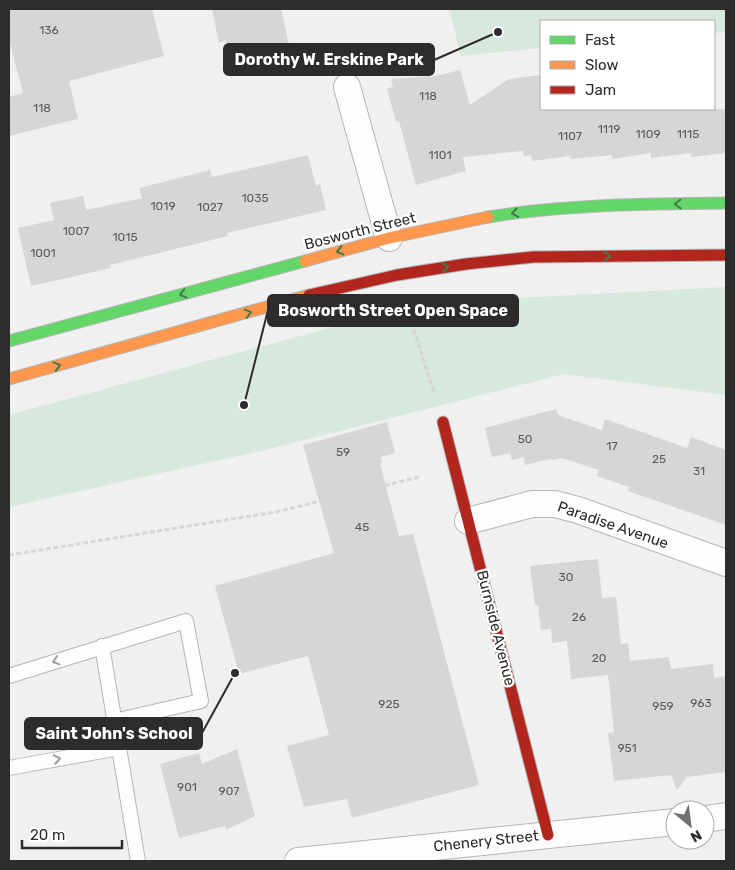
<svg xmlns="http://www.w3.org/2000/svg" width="735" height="870" viewBox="0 0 735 870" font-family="Rubik,sans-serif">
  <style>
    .green { fill: #d7e9dc }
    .building { fill: #d6d6d6 }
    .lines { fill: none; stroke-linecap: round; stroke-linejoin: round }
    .lane-casing { stroke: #b5b5b5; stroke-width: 16 }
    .street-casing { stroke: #b5b5b5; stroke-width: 28 }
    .fast-casing { stroke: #b5b5b5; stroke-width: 13 }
    .slow-casing { stroke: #b5b5b5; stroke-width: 13 }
    .jam-casing { stroke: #b5b5b5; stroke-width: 13 }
    .path { stroke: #d6d6d6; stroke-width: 3; stroke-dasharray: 5 2.5; stroke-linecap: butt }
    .lane { stroke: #fdfdfd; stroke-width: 14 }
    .street { stroke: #fdfdfd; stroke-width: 26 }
    .fast { stroke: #63d668; stroke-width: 11 }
    .slow { stroke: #ff974d; stroke-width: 11 }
    .jam { stroke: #b3261e; stroke-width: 11 }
    .oneway { stroke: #457848 }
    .oneway2 { stroke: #9f9f9f }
    .labels { text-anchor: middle; stroke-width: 4.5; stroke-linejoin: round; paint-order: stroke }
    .number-label { font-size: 12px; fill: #59595a }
    .street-label { font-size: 15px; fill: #2c2c2d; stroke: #fff }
    .leader { fill: none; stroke: #2c2c2d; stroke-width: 2 }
    .callout-dot { fill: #2c2c2d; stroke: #fff; stroke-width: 2 }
    .callout { fill: #2c2c2d; stroke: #2c2c2d; stroke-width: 2 }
    .callout-label { font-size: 16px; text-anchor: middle; font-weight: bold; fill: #fff }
  </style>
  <rect width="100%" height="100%" fill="#f0f0f0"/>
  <path class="green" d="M449,9h277v23l-12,1v-12h-173v27l-80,8z
    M726,287v108l-162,-21 -303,77 -252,56v-92l412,-112z"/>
  <path class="building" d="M9,9h143l12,47 -95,25 9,38 -69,17v-39l14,-4 -14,-53z
    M212,9h69l12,54 -59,13 -8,-36 -7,3z
    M460,70l10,35 39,-26 32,-4v35l185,-1v44l-35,4v-4l-40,5v-5l-39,6v-4l-41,4 -1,-3 -38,5 -1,-6 -7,1 -1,-5 -60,6 3,14 -50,14 -17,-64 -3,1 -9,-33 6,-2 -2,-8 45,-3z
    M308,155l8,31 4,-2 6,26 -99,23 1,3 -118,29 1,3 -80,18 -13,-58 36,-8 -4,-17 33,-7 3,14 56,-12 -3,-10 71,-18 2,7z
    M556,409l2,6 44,15 3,-11 82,29 4,-11 35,13v75l-98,-34 1,-4 -32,-11 2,-6 -37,-12 -9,2 -3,-1 -25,6 -1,-8 -12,3 -2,-7 -18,4 -7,-29z
    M387,422l8,31 -14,4 1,6 -2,1 19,72 14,-2 66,251 -127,33 -5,-19 -43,8 -17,-61 42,-11 -21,-79 -69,18 -24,-88 119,-33 -31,-108z
    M598,559l4,39 14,-1 5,47 7,-1 2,18 39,-4 2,12 42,-5 1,14 12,-2v96l-39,5 -10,13 -6,-15 -57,6 -6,-48 6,-1 -6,-57 -37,4 -4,-38 -15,2 -1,-14 -10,1 -3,-25h-3l-5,-39z
    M237,749l18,67 -29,14 -1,-4 -46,12 -19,-74 39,-11 3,11z"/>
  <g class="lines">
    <g class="lane-casing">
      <path id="lane" d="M102,646l36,215
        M9,676l177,-55 15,80 -87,20
        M9,768l110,-20"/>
    </g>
    <g class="street-casing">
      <path id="street" d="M347,87l42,151
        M468,521l64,-17h23l23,6 148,53
        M705,819l21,-3
        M298,861l377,-39"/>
    </g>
    <g class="fast-casing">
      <path id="fast" d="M488,217c79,-13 158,-13 238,-14
        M9,341l296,-80"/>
    </g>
    <g class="slow-casing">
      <path id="slow" d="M305,261l84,-23 99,-21
        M9,379l300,-84"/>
    </g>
    <g class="jam-casing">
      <path id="jam" d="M309,295l88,-20 69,-11 67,-7 193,-2
        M443,422l105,413"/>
    </g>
    <path class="path" d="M409,315l25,78
      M9,555l267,-43 143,-35"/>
    <use href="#lane" class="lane"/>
    <use href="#street" class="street"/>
    <use href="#fast" class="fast"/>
    <use href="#slow" class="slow"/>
    <use href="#jam" class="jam"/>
  </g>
  <defs><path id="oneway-chevron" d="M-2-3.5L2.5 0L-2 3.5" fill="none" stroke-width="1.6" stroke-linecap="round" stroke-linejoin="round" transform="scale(1.25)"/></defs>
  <g class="oneway">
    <use href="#oneway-chevron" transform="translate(678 204) rotate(179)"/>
    <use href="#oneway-chevron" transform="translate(515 213) rotate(171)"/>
    <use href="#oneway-chevron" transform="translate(340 251) rotate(165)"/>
    <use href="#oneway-chevron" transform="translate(607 256) rotate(-1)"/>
    <use href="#oneway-chevron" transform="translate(445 267) rotate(-9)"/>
    <use href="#oneway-chevron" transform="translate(183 294) rotate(165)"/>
    <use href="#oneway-chevron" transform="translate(248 313) rotate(-15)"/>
    <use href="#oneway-chevron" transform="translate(57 366) rotate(-15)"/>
  </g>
  <g class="oneway2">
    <use href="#oneway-chevron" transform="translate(56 661) rotate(162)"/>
    <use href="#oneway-chevron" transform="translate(57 759) rotate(-10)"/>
  </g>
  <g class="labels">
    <g class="number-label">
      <text x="49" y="34">136</text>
      <text x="428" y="100">118</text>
      <text x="42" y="112">118</text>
      <text x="609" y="133">1119</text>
      <text x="648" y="138">1109</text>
      <text x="688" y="138">1115</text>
      <text x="570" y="140">1107</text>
      <text x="440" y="159">1101</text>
      <text x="255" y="202">1035</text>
      <text x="163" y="210">1019</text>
      <text x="210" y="211">1027</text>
      <text x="76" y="235">1007</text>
      <text x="125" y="241">1015</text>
      <text x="43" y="257">1001</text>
      <text x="525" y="443">50</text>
      <text x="612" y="450">17</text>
      <text x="343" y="456">59</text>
      <text x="659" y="463">25</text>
      <text x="699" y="475">31</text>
      <text x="362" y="531">45</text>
      <text x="566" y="581">30</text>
      <text x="579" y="621">26</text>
      <text x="599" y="662">20</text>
      <text x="701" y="707">963</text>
      <text x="389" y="708">925</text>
      <text x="663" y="710">959</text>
      <text x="627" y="752">951</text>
      <text x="187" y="791">901</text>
      <text x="229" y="795">907</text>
    </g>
    <g class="street-label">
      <text transform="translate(360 231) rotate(-14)" y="5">Bosworth Street</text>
      <text transform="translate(613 525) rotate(19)" y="5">Paradise Avenue</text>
      <text transform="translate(496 628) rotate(76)" y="5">Burnside Avenue</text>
      <text transform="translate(486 841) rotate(-6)" y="5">Chenery Street</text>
    </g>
  </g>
  <path class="leader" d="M498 32L434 60M244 405L268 310M235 673L202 733"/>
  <g class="callout-dot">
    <circle cx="498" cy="32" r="5"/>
    <circle cx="244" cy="405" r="5"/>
    <circle cx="235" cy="673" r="5"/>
  </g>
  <g class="callout">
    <rect x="224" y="44" width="210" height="31" rx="5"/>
    <rect x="268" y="295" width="250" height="31" rx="5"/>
    <rect x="25" y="718" width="177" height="31" rx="5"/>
  </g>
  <g class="callout-label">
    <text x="329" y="65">Dorothy W. Erskine Park</text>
    <text x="393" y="316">Bosworth Street Open Space</text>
    <text x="114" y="739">Saint John's School</text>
  </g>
  <rect width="735" height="870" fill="none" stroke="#2c2c2d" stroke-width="20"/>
  <rect x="540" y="20" width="175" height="90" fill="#ffffff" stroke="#ababab"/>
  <rect x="550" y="36" width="25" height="8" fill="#63d668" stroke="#ababab"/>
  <text x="585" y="45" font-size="15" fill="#2c2c2d">Fast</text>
  <rect x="550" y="61" width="25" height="8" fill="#ff974d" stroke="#ababab"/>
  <text x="585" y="70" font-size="15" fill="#2c2c2d">Slow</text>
  <rect x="550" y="86" width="25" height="8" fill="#b3261e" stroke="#ababab"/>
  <text x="585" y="95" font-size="15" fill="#2c2c2d">Jam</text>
  <g transform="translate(690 825) rotate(151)"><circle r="24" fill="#ffffff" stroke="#ababab"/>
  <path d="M0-4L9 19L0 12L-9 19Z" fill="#717171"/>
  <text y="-8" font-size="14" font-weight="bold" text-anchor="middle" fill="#2c2c2d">N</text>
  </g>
  <path d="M22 840v8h100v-8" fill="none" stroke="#2c2c2d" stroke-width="2.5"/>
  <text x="30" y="840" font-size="15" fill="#2c2c2d" stroke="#ffffff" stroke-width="4" paint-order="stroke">20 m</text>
</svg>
